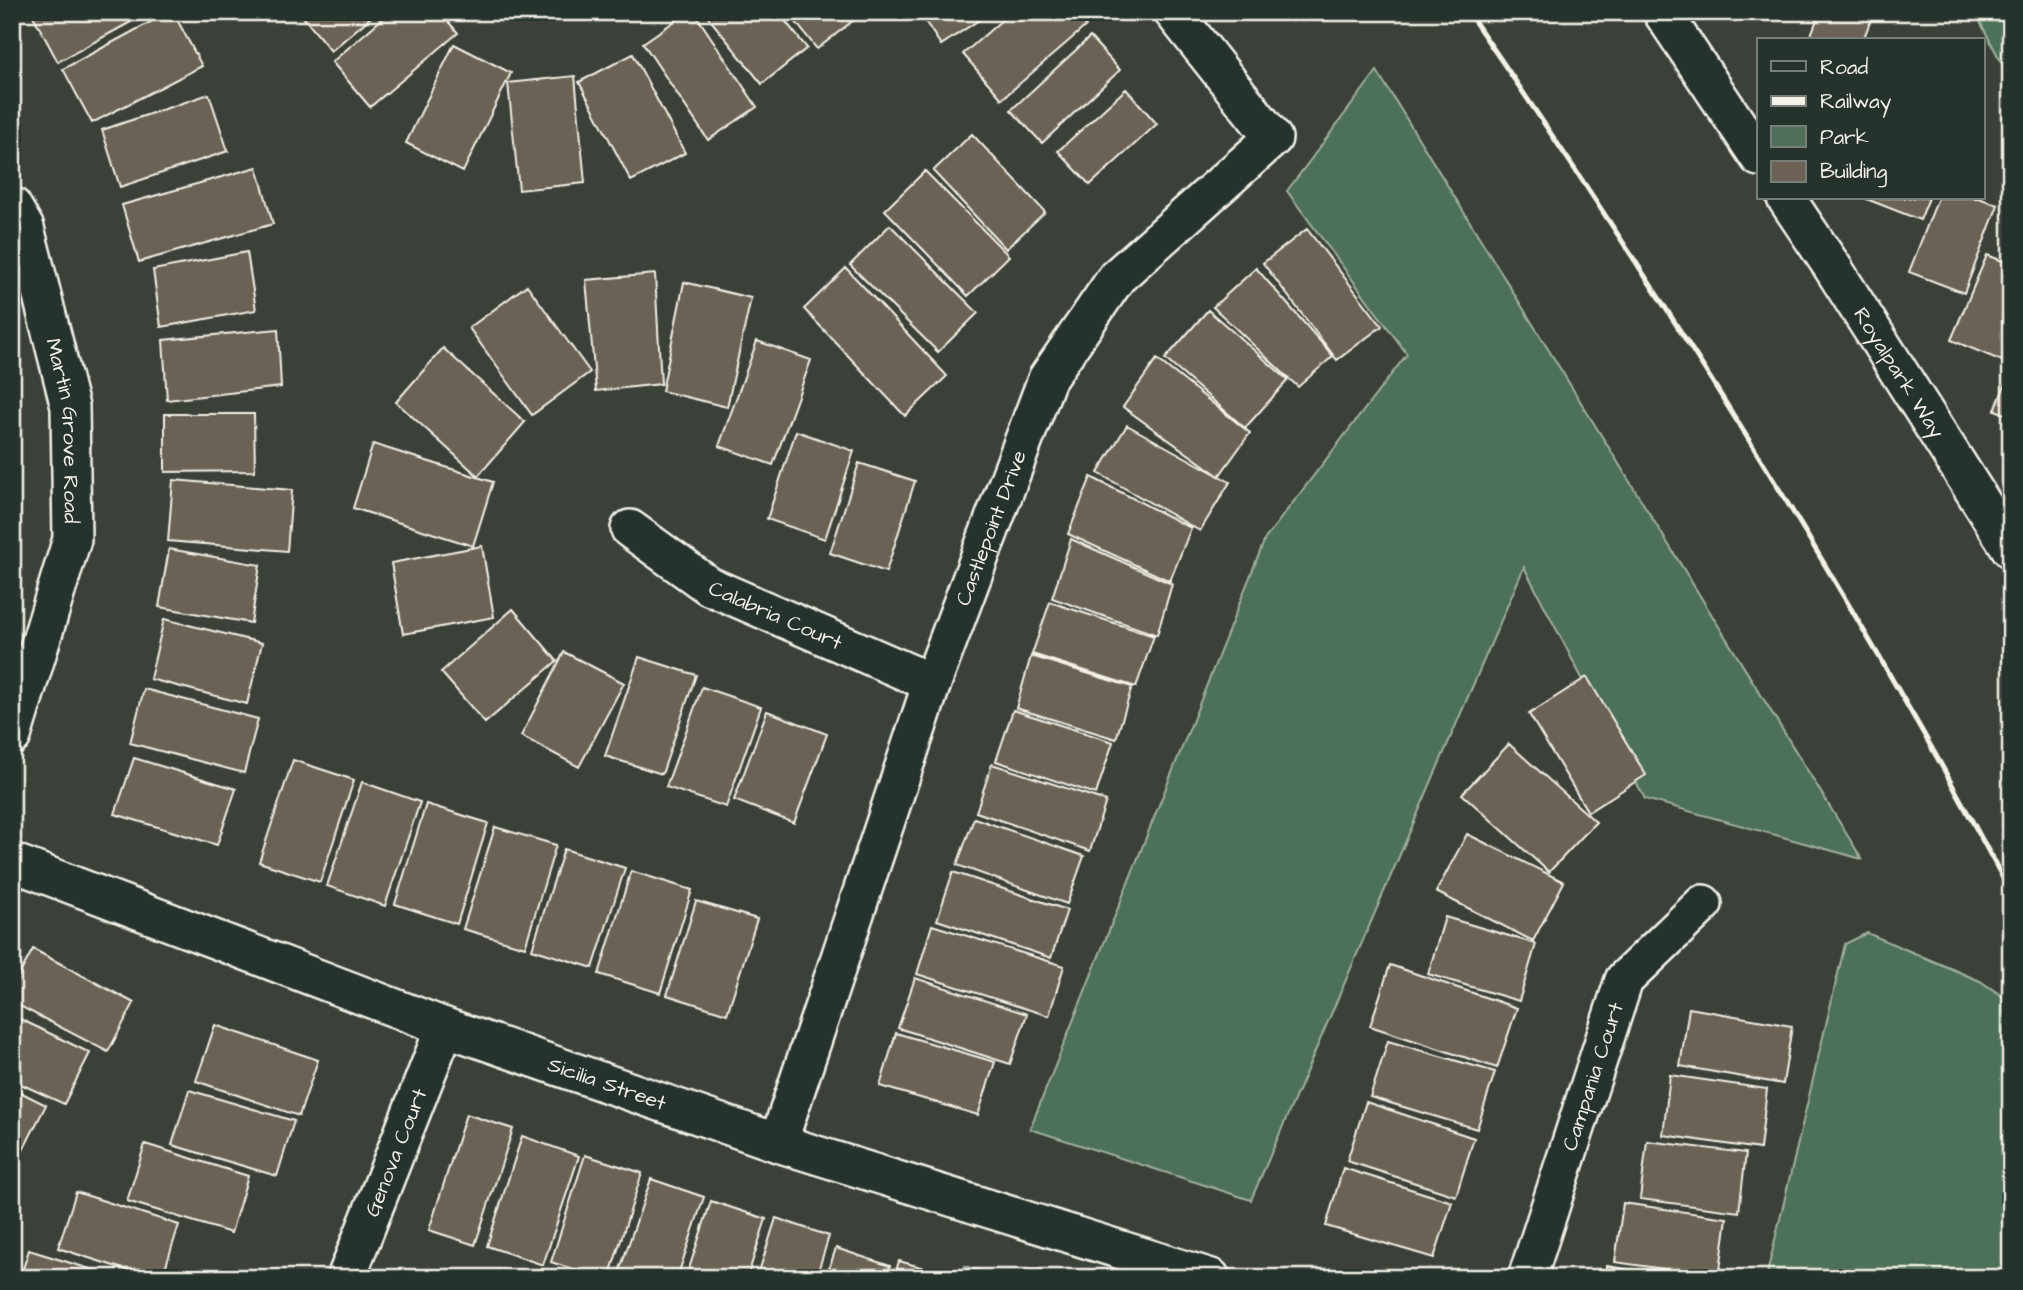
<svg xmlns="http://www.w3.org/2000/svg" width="2023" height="1290" viewBox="0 0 2023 1290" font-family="'Architects Daughter',sans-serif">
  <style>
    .green { fill: #4e6f5a; stroke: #a1b0a1; stroke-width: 2 }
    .building { fill: #6b6255; stroke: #f4f1e8; stroke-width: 2 }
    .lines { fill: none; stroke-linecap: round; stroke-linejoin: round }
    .minor-casing { stroke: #f4f1e8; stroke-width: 42 }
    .minor { stroke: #26332d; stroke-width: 37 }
    .rail { stroke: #f4f1e8; stroke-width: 5 }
    .labels { text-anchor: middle; stroke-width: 5; stroke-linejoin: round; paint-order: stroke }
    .street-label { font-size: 21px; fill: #f4f1e8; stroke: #26332d }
  </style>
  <rect width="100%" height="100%" fill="#3b4139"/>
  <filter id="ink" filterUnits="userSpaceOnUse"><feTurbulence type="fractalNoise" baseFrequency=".0143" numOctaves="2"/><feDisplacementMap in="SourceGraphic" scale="14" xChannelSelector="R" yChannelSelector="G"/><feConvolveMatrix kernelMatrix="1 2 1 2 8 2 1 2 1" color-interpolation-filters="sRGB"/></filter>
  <g filter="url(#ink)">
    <path class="green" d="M1975,12h36v69z
      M1377,71l485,788 -217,-60 -121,-232 -273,633 -221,-71 235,-590 142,-185 -120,-163z
      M1867,933l113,48 31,21v276h-245l79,-334z
      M965,1266l38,12h-43z"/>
    <path class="building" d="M31,12h118l-91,50z
      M169,12h4l29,54 -110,57 -29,-54z
      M299,12h78l-46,39z
      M390,12h50l18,21 -88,74 -38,-45z
      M688,12h6l63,95 -49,33 -65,-97z
      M704,12h74l29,36 -45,36z
      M788,12h76l-47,37z
      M919,12h72l-50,33z
      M1011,12h63l12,14 -84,73 -39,-45z
      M1820,12h54l-11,28h-54z
      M1090,37l30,33 -78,73 -31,-33z
      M454,44l57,29 -48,99 -57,-29z
      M633,54l52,99 -54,28 -52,-99z
      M575,76l10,107 -66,7 -11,-107z
      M1126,89l31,35 -67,61 -32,-34z
      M209,94l19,57 -108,36 -18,-57z
      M972,134l73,78 -39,37 -73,-78z
      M257,167l16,57 -134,38 -17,-57z
      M925,171l84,85 -41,40 -83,-86z
      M1864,198h65l-9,22z
      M1938,198h41l19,7 -34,88 -55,-21z
      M890,225l88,88 -40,39 -88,-87z
      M1307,229l75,97 -45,34 -74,-97z
      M247,252l9,58 -95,17 -8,-57z
      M1987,255l24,9v89l-4,10 -56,-23z
      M846,268l101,108 -42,40 -101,-107z
      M1256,268l77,88 -35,31 -85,-80z
      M655,274l6,110 -65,7 -10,-111z
      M684,282l67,16 -24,109 -65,-16z
      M527,285l63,87 -58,43 -63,-87z
      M1208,310l80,70 -43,48 -80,-69z
      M278,329l3,58 -114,13 -4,-60z
      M757,341l54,19 -38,105 -54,-19z
      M443,348l82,74 -47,54 -82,-74z
      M1157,359l93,74 -31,43 -96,-69z
      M2011,370v46l-16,-6z
      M165,414h89l1,57 -90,1z
      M1127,425l103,57 -30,49 -102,-58z
      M796,431l58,20 -29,88 -58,-20z
      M373,444l120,38 -20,64 -120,-38z
      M859,463l56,18 -29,91 -56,-19z
      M1091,477l100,51 -21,53 -102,-47z
      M173,480l119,10 -5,61 -119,-10z
      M1071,539l101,45 -15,51 -105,-37z
      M482,546l12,71 -91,17 -12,-71z
      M169,549l91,16 -9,58 -92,-16z
      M1050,602l104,34 -18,51 -104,-33z
      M513,609l44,52 -72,62 -44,-51z
      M164,619l98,24 -15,61 -97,-25z
      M564,652l60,31 -45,84 -58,-31z
      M1031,656l101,31 -16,52 -100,-31z
      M639,657l57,18 -34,99 -57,-18z
      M1587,677l59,98 -58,37 -59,-98z
      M702,687l59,20 -35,100 -60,-20z
      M144,689l114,30 -14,54 -114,-30z
      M1013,710l100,32 -17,52 -100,-33z
      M767,711l60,23 -33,89 -60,-23z
      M1509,744l87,78 -47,50 -87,-78z
      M134,758l102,31 -19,56 -102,-31z
      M293,760l61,20 -34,102 -61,-20z
      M992,764l114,37 -16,50 -114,-39z
      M362,782l58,20 -35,104 -58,-20z
      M426,804l62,19 -31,101 -62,-20z
      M974,818l110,38 -17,48 -110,-39z
      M495,827l61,18 -31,102 -62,-18z
      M1467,834l97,48 -31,59 -97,-49z
      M564,849l61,19 -32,100 -61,-19z
      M631,871l61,19 -32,103 -61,-19z
      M953,872l114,38 -16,48 -114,-38z
      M696,901l61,18 -30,95 -60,-19z
      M1445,917l91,27 -17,57 -91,-27z
      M932,925l132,41 -15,50 -132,-42z
      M33,949l101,54 -26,49 -96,-50v-14z
      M1390,965l127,43 -20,60 -127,-42z
      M915,978l112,36 -17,50 -112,-36z
      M1689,1008l103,18 -9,58 -103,-18z
      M12,1015l78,38 -26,51 -52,-24z
      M215,1025l103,35 -19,56 -103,-35z
      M896,1033l99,29 -17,53 -98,-29z
      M1388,1041l107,31 -18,57 -107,-32z
      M1670,1075l97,14 -7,60 -97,-14z
      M12,1088l34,17 -27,53 -7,-3z
      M189,1090l105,31 -17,55 -105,-31z
      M1366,1102l108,36 -18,58 -109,-35z
      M466,1114l47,15 -38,116 -46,-15z
      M522,1136l57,20 -36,109 -56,-19z
      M1647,1141l99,12 -7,59 -99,-13z
      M145,1144l103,32 -17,57 -104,-32z
      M585,1155l57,18 -33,105h-8l-50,-16z
      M1343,1168l109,34 -18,56 -108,-32z
      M651,1179l53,18 -27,81h-60z
      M76,1192l103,33 -17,53h-11l-93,-30z
      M711,1201l55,18 -19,59h-61z
      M1623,1203l104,15 -8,59 -104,-15z
      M776,1218l53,18 -13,42h-59z
      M836,1248l54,18 -3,12h-61z
      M29,1250l90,28h-99z
      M899,1261l50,14 -1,3h-54z
      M1607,1266l73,12h-74z"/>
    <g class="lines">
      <g class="minor-casing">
        <g id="minor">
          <path d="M1662,12l97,145"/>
          <path id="s1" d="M1786,198l47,70 178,281"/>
          <path id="s2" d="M12,206l13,22 45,179 2,132 -60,197"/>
          <path id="s3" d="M630,529l79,57 223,97"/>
          <path id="s4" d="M12,862l433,165 333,116 433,135"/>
          <path id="s5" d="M778,1143l154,-460 115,-304 70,-102 156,-139 -100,-126"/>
          <path id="s6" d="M346,1278l99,-251"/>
          <path id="s7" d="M1527,1278l97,-298 79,-76"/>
        </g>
      </g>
      <use href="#minor" class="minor"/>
      <path class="rail" d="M1468,12c158,228 308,464 446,705 34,58 65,117 97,176"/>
    </g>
  </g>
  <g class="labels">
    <g class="street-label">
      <text dy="7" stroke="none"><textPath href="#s1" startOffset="208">Royalpark Way</textPath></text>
      <text dy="7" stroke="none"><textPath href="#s2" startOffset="233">Martin Grove Road</textPath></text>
      <text dy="7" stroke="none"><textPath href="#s5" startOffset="651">Castlepoint Drive</textPath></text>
      <text dy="7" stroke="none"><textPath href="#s3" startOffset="170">Calabria Court</textPath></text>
      <text dy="7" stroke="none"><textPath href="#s7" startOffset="212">Campania Court</textPath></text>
      <text dy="7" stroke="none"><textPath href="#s4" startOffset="635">Sicilia Street</textPath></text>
      <text dy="7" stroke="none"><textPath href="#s6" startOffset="135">Genova Court</textPath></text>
    </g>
  </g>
  <rect width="2023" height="1290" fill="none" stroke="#26332d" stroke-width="42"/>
  <rect x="21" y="21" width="1981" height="1248" fill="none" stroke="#f4f1e8" stroke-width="2.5" filter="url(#ink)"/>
  <rect x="1757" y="38" width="228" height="161" fill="#26332d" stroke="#787f78" stroke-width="2"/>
  <rect x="1771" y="61" width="35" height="10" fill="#26332d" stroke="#787f78" stroke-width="2"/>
  <text x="1820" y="74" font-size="21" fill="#f4f1e8">Road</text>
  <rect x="1771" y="96" width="35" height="10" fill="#f4f1e8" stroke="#787f78" stroke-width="2"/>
  <text x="1820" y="108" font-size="21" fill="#f4f1e8">Railway</text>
  <rect x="1771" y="126" width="35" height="21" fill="#4e6f5a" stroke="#787f78" stroke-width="2"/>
  <text x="1820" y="144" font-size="21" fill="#f4f1e8">Park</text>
  <rect x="1771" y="161" width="35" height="21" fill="#6b6255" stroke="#787f78" stroke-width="2"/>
  <text x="1820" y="178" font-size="21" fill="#f4f1e8">Building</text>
</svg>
